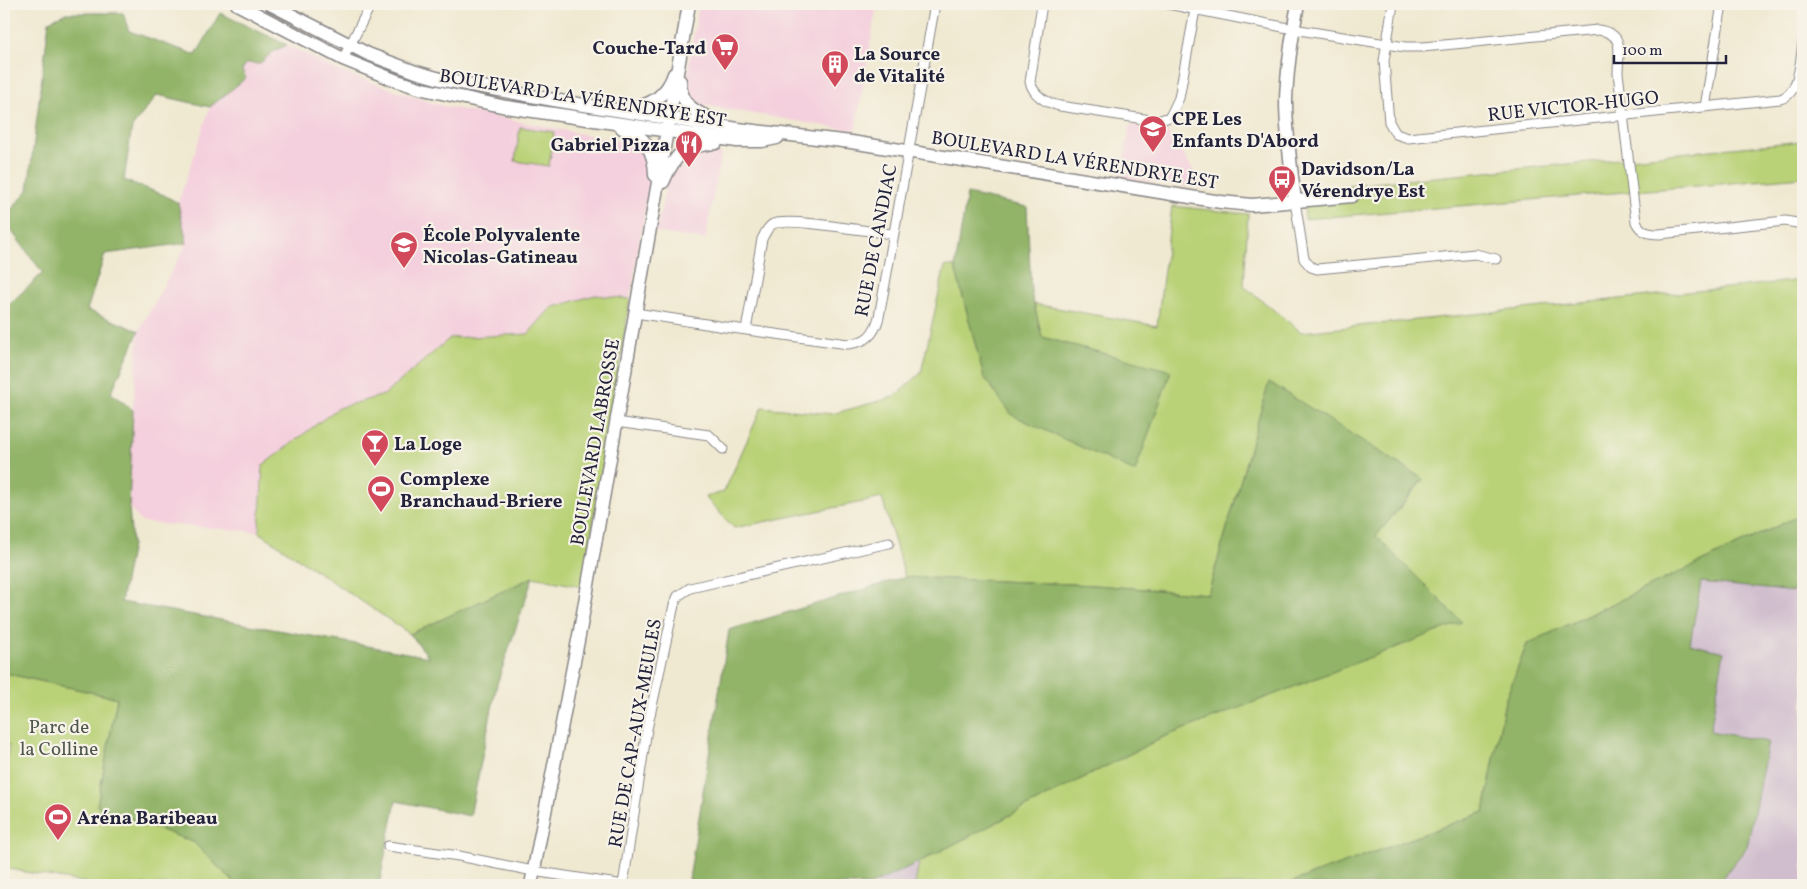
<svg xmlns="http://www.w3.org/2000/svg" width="1807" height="889" viewBox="0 0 1807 889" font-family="Vollkorn,serif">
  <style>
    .built { fill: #f4cfdd }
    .industrial { fill: #d0bdcd }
    .green { fill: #b9d277; stroke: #6e7a59 }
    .forest { fill: #92b468; stroke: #5a6b52 }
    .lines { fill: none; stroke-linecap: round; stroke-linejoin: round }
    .street-casing { stroke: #898686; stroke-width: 11 }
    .secondary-casing { stroke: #898686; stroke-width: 15 }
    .street { stroke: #fff; stroke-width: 9 }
    .secondary { stroke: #fff; stroke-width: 12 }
    .labels { text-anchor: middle; stroke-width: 4.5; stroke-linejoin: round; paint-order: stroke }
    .poi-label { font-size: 19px; font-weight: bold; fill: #22223b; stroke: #f7f3e8; text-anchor: start }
    .street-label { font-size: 19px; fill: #22223b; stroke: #f7f3e8 }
    .park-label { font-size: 19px; fill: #4f574d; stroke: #f7f3e8 }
  </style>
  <rect width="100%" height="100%" fill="#f7f3e8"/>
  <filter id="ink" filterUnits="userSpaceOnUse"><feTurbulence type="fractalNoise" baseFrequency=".02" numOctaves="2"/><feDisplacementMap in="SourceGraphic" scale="10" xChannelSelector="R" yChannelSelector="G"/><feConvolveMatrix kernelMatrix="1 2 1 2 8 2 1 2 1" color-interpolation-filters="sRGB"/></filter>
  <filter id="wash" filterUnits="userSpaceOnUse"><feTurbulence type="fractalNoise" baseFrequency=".0096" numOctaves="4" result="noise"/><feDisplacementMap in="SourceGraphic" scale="20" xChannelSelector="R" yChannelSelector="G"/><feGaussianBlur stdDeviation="1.12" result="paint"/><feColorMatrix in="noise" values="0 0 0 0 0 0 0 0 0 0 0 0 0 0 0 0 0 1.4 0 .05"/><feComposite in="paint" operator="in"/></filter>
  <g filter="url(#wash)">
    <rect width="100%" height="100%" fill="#f0e9d1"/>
    <path class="built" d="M699,4h178l-22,127 -159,-27 -9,-15 2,-27z
      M287,45l52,26 100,34 177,36 24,7 7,7 5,11 -22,133 -35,-4 -44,13 -23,26 -78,4 -66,57 -46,13 -74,57 -5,67 -118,-10 -12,-15 4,-97 6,-79 48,-88 -9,-40 32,-96 36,-29 -4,-8 4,-7 13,1 15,-13z
      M1130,125l23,4 12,-1 41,61 -85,-11z
      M691,153h30l-16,87 -49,-8 14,-65z"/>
    <path class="industrial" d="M1803,542v343h-81l-3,-3 28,-35 21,-104 -58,-12 14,-79 -34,-8 11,-62 93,10z
      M919,862l-4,23h-44z"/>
    <path class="green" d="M520,127l34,5 -5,34 -34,-5z
      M1803,141v36l-498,42 -2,-29z
      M1172,206l76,8 -4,72 57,46 502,-52v234l-276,130 -22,57 -21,111 -200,73h-369l4,-23 242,-124 300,-116 -85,-86 47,-56 -154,-97 -61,211 -114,-9 -189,-8 -23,-79 -148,30 -29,-31 19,-5 38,-85 70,7 62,-17 27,-24 24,-107 10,1 29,110 186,-5 -128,-35 -8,-33 123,22z
      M595,295l35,4 -47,288 -50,-10 -123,57 -151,-102 4,-67 75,-57 46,-13 66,-57 78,-4 23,-26z
      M4,673l113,25 -20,108 96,36 44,43h-140l-93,-17v-89l5,-34 -5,-2z"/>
    <path class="forest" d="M66,13h57l6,18 67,24 24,-42 67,32 -13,6 -15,13 -13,-1 -4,7 4,8 -36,29 -53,-12 -25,32 -8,53 40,15 14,8 9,40 -82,11 -18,56 52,21 -28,62 22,17 -4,97 3,38 -11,57 308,55 -19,-23 123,-57 -36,107 -27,132 -74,-15 -17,84h-142l-44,-43 -96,-36 20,-108 -113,-25v-364l39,-36 -39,-52v-3l24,-28 21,-169z
      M967,194l60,13 4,85 11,45 129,34 -36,101 -123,-57 -28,-38 -29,-110z
      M1269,382l154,97 -47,57 86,86 -301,116 -242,124 -48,23h-174l-8,-6 40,-249 176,-53 189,8 114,9z
      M1803,514v28l-9,50 -93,-10 -11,62 34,8 -14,79 58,11 -21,105 -28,35 3,3h-438l200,-73 21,-111 22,-57z"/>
  </g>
  <g filter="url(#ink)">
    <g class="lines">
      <g class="street-casing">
        <path id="street" d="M1042,4l-12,78c4,14 17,21 30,24l97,15 13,-4 9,-19 16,-88
          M1168,4l125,25 112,18h18l175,-17c28,3 20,24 20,43l18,149c5,10 12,12 23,12l126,-13 18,3
          M1393,4l-9,57 5,61 7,12 12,4 372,-39c20,-5 20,-38 23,-56
          M343,59l28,-55
          M1705,107l17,-103
          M1295,201l9,58 7,8 6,2 158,-15 21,5
          M636,313l89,14 123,17c18,-2 26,-8 31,-27l56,-313
          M746,330l16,-91c3,-5 5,-12 11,-15 17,-7 96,8 119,10
          M616,422l93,13 14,14
          M388,846l71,10 74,15 91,14
          M623,885l24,-156 27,-124 4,-9 12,-8 199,-45"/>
      </g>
      <g class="secondary-casing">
        <path id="secondary" d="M237,4l106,55 54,22 26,8 83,18 231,34h25l15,-3
          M270,4l98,50 48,18 28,8 121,22 173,27 113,13 370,60 31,3 100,-9
          M680,81c0,24 15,31 34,39
          M631,107c20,0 37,-14 43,-33
          M622,128c23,7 33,24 33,47
          M663,182c13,-30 21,-36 53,-39
          M1295,201c-4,-33 -9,-67 -9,-101 1,-32 6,-64 12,-96
          M531,885l50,-260 108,-621"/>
      </g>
      <use href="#street" class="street"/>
      <use href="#secondary" class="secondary"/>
    </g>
  </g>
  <defs>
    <g id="supermarket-pin" transform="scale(1.4375)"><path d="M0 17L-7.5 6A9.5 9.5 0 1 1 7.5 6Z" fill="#d1495b" stroke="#f7f3e8"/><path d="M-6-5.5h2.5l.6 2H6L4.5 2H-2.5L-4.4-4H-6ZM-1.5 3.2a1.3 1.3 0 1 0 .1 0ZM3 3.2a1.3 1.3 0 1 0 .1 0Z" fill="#fff"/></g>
    <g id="building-pin" transform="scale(1.4375)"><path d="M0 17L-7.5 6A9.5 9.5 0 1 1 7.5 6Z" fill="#d1495b" stroke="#f7f3e8"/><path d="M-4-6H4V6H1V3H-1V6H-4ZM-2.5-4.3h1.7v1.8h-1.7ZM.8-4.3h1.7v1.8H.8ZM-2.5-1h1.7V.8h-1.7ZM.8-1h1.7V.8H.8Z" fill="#fff"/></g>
    <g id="school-pin" transform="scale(1.4375)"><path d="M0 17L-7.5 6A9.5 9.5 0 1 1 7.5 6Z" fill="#d1495b" stroke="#f7f3e8"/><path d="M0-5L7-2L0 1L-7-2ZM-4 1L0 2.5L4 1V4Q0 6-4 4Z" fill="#fff"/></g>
    <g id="restaurant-pin" transform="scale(1.4375)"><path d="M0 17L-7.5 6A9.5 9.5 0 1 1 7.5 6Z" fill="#d1495b" stroke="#f7f3e8"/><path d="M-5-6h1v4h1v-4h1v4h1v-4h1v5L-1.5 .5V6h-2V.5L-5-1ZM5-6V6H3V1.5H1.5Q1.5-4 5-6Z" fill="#fff"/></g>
    <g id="bus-pin" transform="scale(1.4375)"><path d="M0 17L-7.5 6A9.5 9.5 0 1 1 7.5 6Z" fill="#d1495b" stroke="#f7f3e8"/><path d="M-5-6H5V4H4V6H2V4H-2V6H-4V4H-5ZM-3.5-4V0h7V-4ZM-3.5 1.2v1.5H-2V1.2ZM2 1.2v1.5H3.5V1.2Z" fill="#fff"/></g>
    <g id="bar-pin" transform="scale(1.4375)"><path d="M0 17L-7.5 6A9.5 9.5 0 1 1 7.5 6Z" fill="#d1495b" stroke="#f7f3e8"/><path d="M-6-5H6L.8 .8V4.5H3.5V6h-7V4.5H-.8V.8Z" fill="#fff"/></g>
    <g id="stadium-pin" transform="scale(1.4375)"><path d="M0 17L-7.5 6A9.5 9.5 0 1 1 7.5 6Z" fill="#d1495b" stroke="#f7f3e8"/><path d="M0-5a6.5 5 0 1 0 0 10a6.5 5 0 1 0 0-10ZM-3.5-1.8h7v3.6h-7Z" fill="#fff"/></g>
  </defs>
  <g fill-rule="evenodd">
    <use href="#supermarket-pin" x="725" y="47"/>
    <use href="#building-pin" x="835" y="64"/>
    <use href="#school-pin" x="1153" y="129"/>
    <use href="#restaurant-pin" x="689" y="144"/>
    <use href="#bus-pin" x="1282" y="179"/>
    <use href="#school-pin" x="404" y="245"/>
    <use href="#bar-pin" x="375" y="443"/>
    <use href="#stadium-pin" x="381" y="489"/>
    <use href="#stadium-pin" x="58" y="817"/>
  </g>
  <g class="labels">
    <g class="poi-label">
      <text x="706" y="54" text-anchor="end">Couche-Tard</text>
      <text x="854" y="60">La Source<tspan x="854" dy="22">de Vitalité</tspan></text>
      <text x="1172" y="125">CPE Les<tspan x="1172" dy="22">Enfants D'Abord</tspan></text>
      <text x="670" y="151" text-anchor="end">Gabriel Pizza</text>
      <text x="1301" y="175">Davidson/La<tspan x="1301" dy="22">Vérendrye Est</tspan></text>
      <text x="423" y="241">École Polyvalente<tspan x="423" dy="22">Nicolas-Gatineau</tspan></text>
      <text x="394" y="450">La Loge</text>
      <text x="400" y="485">Complexe<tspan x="400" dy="22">Branchaud-Briere</tspan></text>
      <text x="77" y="824">Aréna Baribeau</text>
    </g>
    <g class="street-label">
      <text transform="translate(583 97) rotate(9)" y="7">BOULEVARD LA VÉRENDRYE EST</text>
      <text transform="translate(1573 105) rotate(-6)" y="7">RUE VICTOR-HUGO</text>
      <text transform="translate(1075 159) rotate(9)" y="7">BOULEVARD LA VÉRENDRYE EST</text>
      <text transform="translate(875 240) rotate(-79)" y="7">RUE DE CANDIAC</text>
      <text transform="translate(594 442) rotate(-80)" y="7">BOULEVARD LABROSSE</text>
      <text transform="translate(634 733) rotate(-80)" y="7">RUE DE CAP-AUX-MEULES</text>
    </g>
    <g class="park-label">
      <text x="59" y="733">Parc de<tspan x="59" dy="22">la Colline</tspan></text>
    </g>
  </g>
  <rect width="1807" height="889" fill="none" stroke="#f7f3e8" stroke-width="20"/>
  <path d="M1614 55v8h112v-8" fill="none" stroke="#22223b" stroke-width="2.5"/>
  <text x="1622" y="55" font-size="15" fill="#22223b" stroke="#f7f3e8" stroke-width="4" paint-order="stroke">100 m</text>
</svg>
